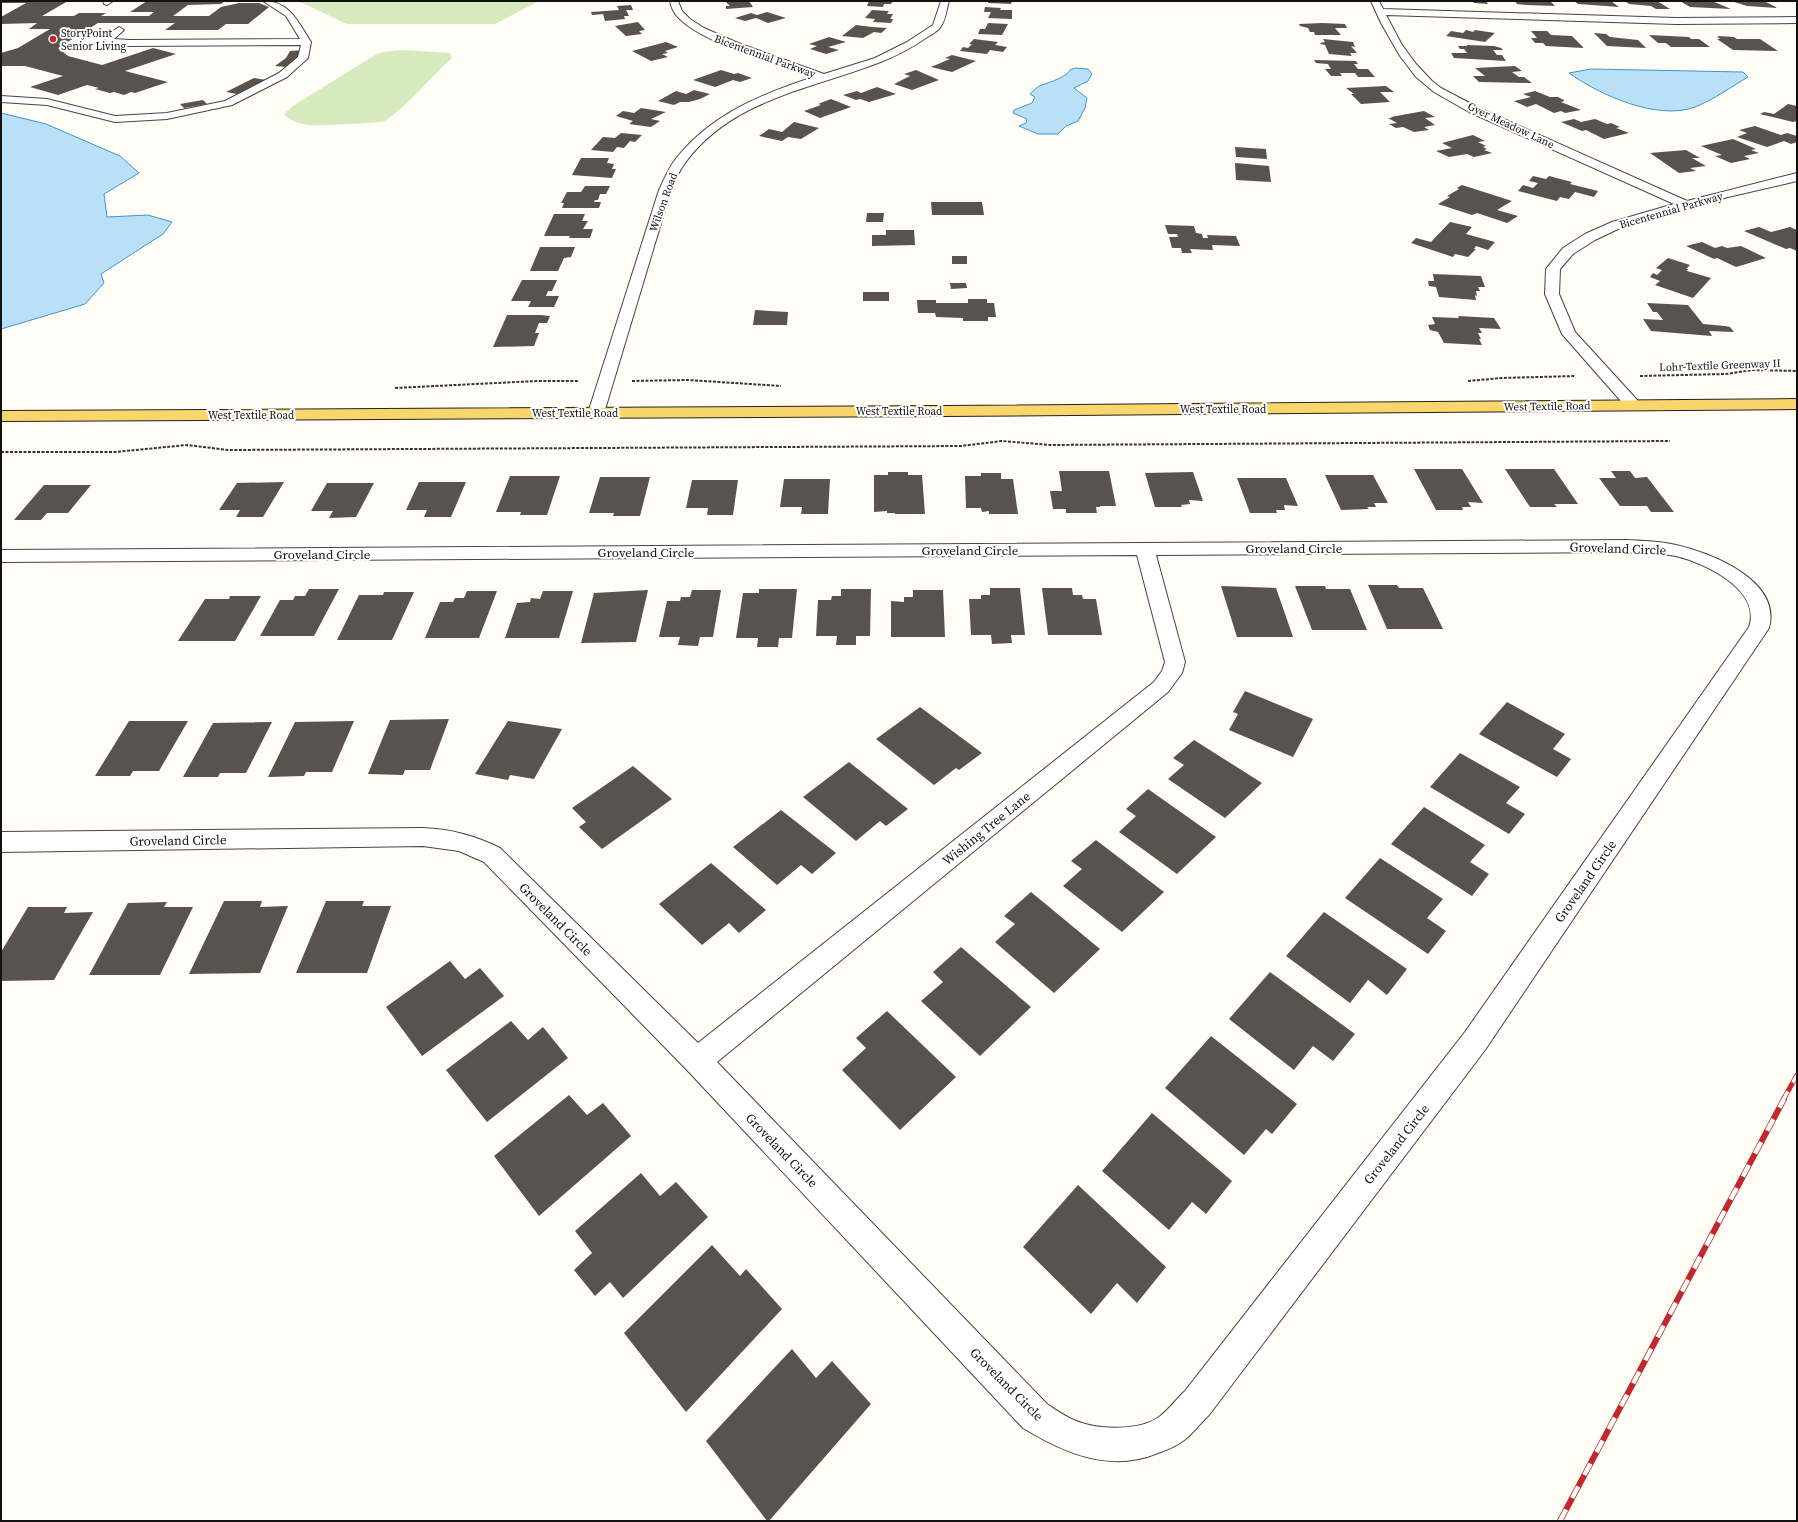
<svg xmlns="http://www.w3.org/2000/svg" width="1798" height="1522" viewBox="0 0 1798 1522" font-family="'Source Serif 4',serif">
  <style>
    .green { fill: #d5ebbd }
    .water { fill: #b9e0f7; stroke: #3f96cf }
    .building { fill: #5a524d }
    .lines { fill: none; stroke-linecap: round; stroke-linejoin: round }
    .minor-casing { stroke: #444; stroke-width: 2 }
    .major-casing { stroke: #222; stroke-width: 2 }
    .path { stroke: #333; stroke-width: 2; stroke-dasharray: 3 1.5; stroke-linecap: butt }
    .minor { fill: #fff; fill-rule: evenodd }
    .major { fill: #f9d66b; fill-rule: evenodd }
    .rail-far1-casing { stroke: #c4262e; stroke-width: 5 }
    .rail-casing { stroke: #c4262e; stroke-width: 6 }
    .rail-far1 { stroke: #fff; stroke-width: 3.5; stroke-dasharray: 10; stroke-linecap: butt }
    .rail { stroke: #fff; stroke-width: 4.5; stroke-dasharray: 13; stroke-linecap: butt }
    .poi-dot { fill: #c4262e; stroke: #fff; stroke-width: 1.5 }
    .labels { text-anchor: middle; stroke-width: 4; stroke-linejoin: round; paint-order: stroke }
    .far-poi-label { font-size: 11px; fill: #111; stroke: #fff; text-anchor: start }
    .far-street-label { font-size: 11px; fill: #111; stroke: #fff }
    .street-label { font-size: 13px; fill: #111; stroke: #fff }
  </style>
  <rect width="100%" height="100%" fill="#fffdf5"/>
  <path class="green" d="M298,1h241l-44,23h-148z
    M402,50l48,3 2,5c-23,20 -42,46 -67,63 -4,2 -69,5 -77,4 -8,-1 -18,-4 -24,-11l9,-8 82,-51 8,-3z"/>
  <path class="water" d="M1075,68l13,1 4,5 -4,7 -14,7 13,10 -2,10 -7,13 -12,5 -8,8h-20l-19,-8 7,-3 1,-4 -14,-6 1,-3 18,-7 3,-6 -5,-3c3,-3 8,-8 12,-9 8,-3 25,-8 28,-15z
    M1591,69l152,3 5,5c-17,10 -35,23 -53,30 -38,14 -95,-12 -126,-34z
    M1,113l45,11 74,32 19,17 -35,21 3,23 41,-2 24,7 -9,12 -62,40 3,9 -19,21 -84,25z"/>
  <path class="building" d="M1,1h67l-26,15h32l5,-3h27l-5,3h48l5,-4h-24l17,-11h78l-4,3 -33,1 -15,11h36l12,-9 18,-4h20l10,4 -21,17h-22l-8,6h-53l10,-7h-77l-40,25 10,8 34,9 51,-17 23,6 -51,17 43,11 -33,11 -4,-1 -7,3 -10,-3 -4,1 -15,-4 4,-1 -12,-3 -29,10 -28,-8 33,-11 -38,-10h-24v-13l17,-5 32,-19h-21l8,-6 -36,1v-7l25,-14h-25z
    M725,1h24l4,6 -27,2v-3h4z
    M869,1h24l-2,3h-7l-1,3 -16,-1z
    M988,1h24l-1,3 -23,-1z
    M1472,1h14l2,3 -14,-1z
    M1515,1l36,1 4,4 -29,-1 -9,-1z
    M1574,1h37l8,6 -41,-3z
    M1625,1h32l13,8h-14l-5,-3 -22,-2z
    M1680,1h32l19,8 -41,-2z
    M1731,1h33l14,7 -31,-2z
    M631,5l2,5h-7l3,6h-5l1,3 -20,2 -2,-7 -11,1 -1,-3 28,-2 -2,-4z
    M985,7l16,1 -1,2h12v9l-24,-1 3,-6h-7z
    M872,10l17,1 -2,3h6l-3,5h3l-2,4 -18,-1 2,-3 -10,-1z
    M767,12l19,6 -18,5 -12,-5 -11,3 -10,-3 16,-5 6,2z
    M638,22l7,8 -6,1 3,3 -16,2 -11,-10z
    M988,23l20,1 -6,11 -24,-1 2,-5h5z
    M1322,23l23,1 2,4h-12l6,7h-26l-1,-3h-4l-2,-4 -8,-2 -1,-2z
    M856,25l16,2 15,1 -6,5 -7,-1 -11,6 -21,-2z
    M1466,30l7,2 2,-2 20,3 -10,9 -39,-6 5,-5 12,2z
    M1531,31h16l4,4 21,1 12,12 -38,-2 -3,-3h-8l-4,-5h6z
    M1594,33l12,1 4,3 28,3 8,8 -39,-2z
    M1649,35l40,2 2,2h8l11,8h-39l-5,-4h-8z
    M1717,36l17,1 3,2h23l18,12 -45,-1 -16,-11h3z
    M829,37l17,5 -18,5 11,3 -13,4 -16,-5 7,-3 -8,-2z
    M974,39l24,3 -3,3 12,2 -4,5 -13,-2 -3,4 -27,-3 3,-4 5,1 4,-4h-3z
    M1323,39l30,3 2,5 -4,-1 6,7h-7l2,3 -23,-2 -4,-9 -4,-1 -1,-1 5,-1z
    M666,42l12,5 -13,4 3,2 -6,1 6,3 -17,4 -19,-10z
    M1467,45l27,1 7,2 2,2h-10l4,5h5l4,6 -52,-3 -3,-5h16l-3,-4h-4l-2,-3h9z
    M304,50l-5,7 -12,10 -12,-1 11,-8 4,-7z
    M952,55l24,6 -24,11 -21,-5 19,-8 -5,-1z
    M1314,60l42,1 2,3h-4l4,5h10l7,8h-17l-3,-4h-15l2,3h-11l-6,-7h6l-3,-5 -12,-1z
    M1515,66l7,5 -10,1 7,5h5l8,6 -53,-1 -6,-6h12l-10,-8z
    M721,70l13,4 4,-1 14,5 -12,4 -7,-2 -18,7 -22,-7z
    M916,70l23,10 -27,10 -18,-6 16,-8 -6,-2z
    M254,78l12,2 -29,14 -11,-2z
    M1386,86l8,6h-14l10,10 -29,2 -10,-10h3l-8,-6z
    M877,87l19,7 -27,8 -9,-3 -4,1 -13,-5 14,-4 4,2z
    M694,90l16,4 -10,5 -11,3h-9l-6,3 -16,-4 18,-10 10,3z
    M1535,91l15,6h8l6,3v1l-3,1 20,8 -16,3 -4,-2 -7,2 -18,-9 -9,3 -13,-6 17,-4 -8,-3z
    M831,99l20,8 -31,11 -16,-7 17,-6 -3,-1z
    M203,100l4,4 -23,4 -4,-4z
    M1788,104l9,2v15l-4,1 -33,-8 4,-2 10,2z
    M641,108l25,4 -15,7 9,2 -9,6 -22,-3 4,-3 -17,-5 7,-5 11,2z
    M1424,111l11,6 -10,1 10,7 -11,2 5,3 -15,2 -11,-5 -7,1 -7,-4 8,-1 -9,-5h4l-1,-1z
    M1574,119l7,3 14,-3 12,5 4,-1 9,4 -4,1 13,5 -25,6 -18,-9 -4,1 -21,-9z
    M794,122l25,6 -18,11 -13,-2 -6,4 -23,-5 10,-7 13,3z
    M1755,126l26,9 6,-2 10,3v6l-6,2 -7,-3 -17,6 -30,-10 10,-4 -8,-3z
    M621,133l21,2 -7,7 -5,-1 -6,7 -7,-1 -4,5 -22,-2 12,-13 12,1z
    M1473,135l12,6 -7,1 8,4 -3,1 4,2 -3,1 8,3 -18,4 -7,-3 -18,3 -13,-6 16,-3 -10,-5z
    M1733,139l23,10 -5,1 8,3 -15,3 6,3 -19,4 -16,-7 7,-1 -21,-9z
    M1235,147l31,2 1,10 -31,-2z
    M1686,150l14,8h-8l14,8 -16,2 6,3 -17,2 -29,-20z
    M581,158h28l-2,5 7,1 -2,5h4l-4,9 -40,-3z
    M1235,163l34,3 2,16 -35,-2z
    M1533,176l13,3 3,-3 23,6 -2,2 28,7 -4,6 -19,-5 -6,7 -9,-2 -3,4 -39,-10 5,-6 10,3 5,-5 -9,-2z
    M1462,185l50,16 -15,9 21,6 -11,7 -30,-10 -5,2 -34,-11 12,-7 -3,-1 12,-7 -2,-1z
    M585,186h25l-4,8h-6l-2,6h-3l-1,2h7l-2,6h-37l2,-5h-3l6,-11h14z
    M931,202h51l2,13h-52z
    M867,213h17l-1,9h-17z
    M554,214h31l-3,7h6l-5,8h10l-3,9h-21l1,-2h-26z
    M1450,222l22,5 -6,7 29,8 -7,8 -12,-4 -2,3h2l-8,8 -13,-3 -2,3 -42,-14 5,-5 15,4z
    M1165,225l29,1 2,7 6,1 1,4h5l-1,-3 29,1 4,10 -28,-1 1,5 -23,-1 2,4h-10l-1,-5h-9l-3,-11h9l-1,-3h-9z
    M1759,227l12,5 19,-5 7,3v21l-7,-3 -4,1 -42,-18z
    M886,230h28l1,15 -43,1v-11h14z
    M1702,242l13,6 7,-2 5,2 14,-2 25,12 -30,9 -19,-9 -3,1 -28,-13z
    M540,247h35l-4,10 -7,1 -6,13h-28z
    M952,256h15v8h-15z
    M1668,258l22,7 -4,4h2l-1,2 24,7 -18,20 -38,-13 5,-4 -10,-4 3,-4 4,2 5,-5 -6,-2z
    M1433,274l48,2 4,11h-7l2,4h-4l1,5 -2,-1 1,5 -37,-3 -3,-10 -7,-1 -1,-5h6z
    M522,280h35l-5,11h-4l-2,5h13l-5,11h-26l3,-6h-20z
    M950,283h16l1,5 -16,1z
    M863,292h26v9h-26z
    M968,299h19v4h7l2,14h-8v4h-25v-3l-27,-1 -1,-4h-17l-1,-13h19v3h32z
    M1647,303l41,2 15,19 22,2 5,1 4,5 -25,-1 3,5 -61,-5 -8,-12 20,1 -6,-8h-4z
    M755,310l33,2 -1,13h-34z
    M507,315h33l10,1 -3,7h-8l-4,10h4l-5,13 -41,1z
    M1458,316l36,2 7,11 -22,-1 3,5h-4l3,6h-2l3,6 -38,-2 -6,-11 -8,-2 -2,-5 7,-1 -3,-7 27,1z
    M1414,469h48l21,34 -15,-1 3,5h-9l1,3h-27z
    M1505,469h49l24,35h-24l3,3h-27z
    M1059,471h50l7,35h-16v1h-4l1,6h-31v-4h-13l-3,-18h12z
    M1611,471h19l5,7 12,-1 27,35h-23l-4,-6h-27l-21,-28h17z
    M888,472h20v3h14l3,39h-30v-1h-8v-2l-13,1v-37h14z
    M1193,472l10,29 -14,-1 1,4 -9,1 1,2h-27l-10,-34z
    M981,473h20v6h12l5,35h-29v-3l-7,1 -1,-4h-15l-1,-32h16z
    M1325,475h48l15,28h-14l2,4h-9l2,2 -28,1z
    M510,476h50l-13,39h-27l1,-3h-25z
    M600,477h50l-10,39h-27l1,-3h-25z
    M1237,478h49l12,28 -14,-1 1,5h-9l1,3h-27z
    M784,479h46l-2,35h-27l1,-7h-22z
    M692,480h46l-5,35h-26l1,-7h-22z
    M284,482l-21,35h-27l4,-7h-21l18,-27z
    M419,482h47l-15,35h-27l3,-7h-21z
    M327,483h47l-18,34 -27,1 4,-7h-22z
    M44,485h47l-23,28h-21l-6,7h-27z
    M1368,585h29l2,3h24l20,41h-56z
    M1221,586l55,2 17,49h-56z
    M1295,586h30l1,3h24l17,41h-55z
    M990,588h30l5,47h-14l1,8 -20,1 -1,-9h-20l-2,-36h12v-4h9z
    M1042,588h30l1,7h9l1,4h13l6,36h-54z
    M309,589h30l-25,47h-54l20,-36h13l2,-4h10z
    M759,589h38l-5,49h-13l-1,9h-21l1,-9h-22l7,-45h16z
    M841,589h30l-1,47h-14v9h-20l1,-9h-21l2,-36h13l1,-4h9z
    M648,590l-12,52 -55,1 13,-50z
    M692,590h29l-8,47h-13l-2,9 -20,-1 2,-8h-21l8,-36h13l1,-4h9z
    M913,590h30l2,47h-54v-36l13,1v-5h9z
    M467,591h30l-18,47h-54l15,-36h13l2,-4h9z
    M543,591h30l-14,47h-54l12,-35 13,-1 1,-4 9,1z
    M384,592h30l-22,48h-55l22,-45h24z
    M230,596h31l-26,45h-57l27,-42h24z
    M1245,691l68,28 -20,38 -64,-27 9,-16 -5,-2z
    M1507,702l58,32 -12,15 18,10 -14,18 -78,-43z
    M920,707l62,46 -23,17 -3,-2 -22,17 -58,-46z
    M449,719l-19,51h-25l-2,5 -35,-1 22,-54z
    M129,721h59l-29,50h-26l-3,5h-35z
    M354,721l-22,51h-26l-2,4 -36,1 27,-55z
    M508,721l54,8 -28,50 -24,-4 -2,5 -33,-6z
    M272,722l-26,51h-26l-2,4h-35l30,-54z
    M1194,740l68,43 -37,35 -57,-39 16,-14 -11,-7z
    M1460,753l60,34 -14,16 19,11 -16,20 -79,-47z
    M849,762l59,47 -22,17 -6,-5 -24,20 -53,-44z
    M633,766l39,33 -70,50 -23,-22 7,-5 -14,-14z
    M1148,789l68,48 -39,37 -58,-42 17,-16 -10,-7z
    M1424,807l61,38 -15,17 19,12 -17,22 -81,-52z
    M781,810l55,43 -24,21 -11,-9 -24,20 -44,-38z
    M1096,840l68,52 -42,40 -59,-46 19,-17 -11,-8z
    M1380,858l63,41 -16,19 19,13 -18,23 -83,-56z
    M711,863l55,47 -27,23 -10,-10 -27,22 -43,-41z
    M1031,892l69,57 -46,44 -59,-51 20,-18 -11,-8z
    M224,901h38l-2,6 28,-1 -28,67 -71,1z
    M326,901h38l-2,5h29l-24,67h-71z
    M167,902l-3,5h29l-33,68h-71l39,-72z
    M28,907h39l-3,6 29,-1 -39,68 -53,1v-29z
    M1324,912l83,57 -20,26 -19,-15 -18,23 -64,-47z
    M961,947l70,60 -51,49 -59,-55 22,-19 -10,-10z
    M450,961l15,18 15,-11 24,28 -82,60 -36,-49z
    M1270,972l85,62 -22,27 -20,-15 -19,24 -65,-51z
    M887,1011l69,66 -56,53 -58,-60 24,-22 -10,-10z
    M511,1021l17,19 15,-13 25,31 -81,64 -41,-52z
    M1211,1036l86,68 -25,30 -6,-5 -22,26 -79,-67z
    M569,1095l18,20 16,-12 28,33 -92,80 -45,-60z
    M1152,1113l80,68 -26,33 -14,-12 -23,28 -67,-59z
    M641,1173l19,23 16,-14 32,35 -85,81 -13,-16 -15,14 -21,-26 18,-17 -17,-22z
    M1078,1185l88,82 -29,36 -20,-20 -26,31 -68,-67z
    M712,1245l28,31 6,-7 36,40 -96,103 -62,-79z
    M792,1349l24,29 16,-17 39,43 -102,117h-2l-61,-80z"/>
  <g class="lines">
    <g class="minor-casing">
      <path id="minor" d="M103,1h10l-6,4 -3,-1z
        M263,1c27,0 35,21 48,41l-3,16 -21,19 -55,28 -65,14 -52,3 -68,-17 -46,-3v-6l46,3 68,17 52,-3 58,-12 54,-28 19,-16 3,-12 -172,1 -22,-3 -3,-6 15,-10 5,3 -10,9 15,1 171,-1 -14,-23z
        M670,1h8l4,10 8,8 14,9 34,15 86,31 51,-16 32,-16 26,-17 8,-24h8c-3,9 -3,20 -10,28 -3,3 -7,5 -10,7 -16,11 -32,20 -51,27 -68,26 -147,37 -193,100 -6,8 -10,18 -14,27l-67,223 -2,3 -6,2 -6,-2 -2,-3 71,-223c5,-10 9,-21 16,-30 35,-45 86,-66 139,-83 -33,-12 -122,-36 -140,-65 -2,-3 -3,-7 -4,-11z
        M1371,1h8l4,8 293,9 121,-1v6l-121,1 -290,-9 16,30 14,19 16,17 9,7 36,19 210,94 110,-28v8l-69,16 -108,31 -25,12 -22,14 -13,15 -1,25 16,38 64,70 2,3 -2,3 -6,2 -6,-2 -65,-74 -17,-40 1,-25 17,-21 22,-14 27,-12 62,-18 -205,-92 -35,-20 -18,-15 -16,-21 -19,-33z
        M1627,540c16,1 33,1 49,5 36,8 106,36 93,83l-284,422 -276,365c-9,8 -16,19 -26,26 -7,5 -16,9 -25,12 -48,20 -94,0 -135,-25l-336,-358 -203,-208 -25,-11 -36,-5 -422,6v-20l422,-4c28,1 53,8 77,20l198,195 456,-361 8,-11 3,-9 -28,-107 -1136,7v-12zM1627,552c16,1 33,1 49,4 29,7 86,34 73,71l-284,405 -280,359c-9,8 -16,19 -26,26 -19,14 -61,13 -83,4 -10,-4 -20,-11 -29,-17l-330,-342 451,-370 14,-19 3,-11 -29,-107z"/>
    </g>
    <g class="major-casing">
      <path id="major" d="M1797,399v10l-854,7 -942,5v-10l942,-5z"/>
    </g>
    <path class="path" d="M1640,376l86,-2 26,-4 45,1
      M632,381l56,-1 93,6
      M1468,381l34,-3 73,-2
      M395,388l142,-7h41
      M1,452h114l72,-7 41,5 733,-4 41,-5 48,4 620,-4"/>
    <use href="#minor" class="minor"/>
    <use href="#major" class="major"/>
    <g class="rail-far1-casing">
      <path id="rail-far1" d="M1783,1100l14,-25"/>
    </g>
    <g class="rail-casing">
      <path id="rail" d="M1560,1521l224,-422"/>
    </g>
    <use href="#rail-far1" class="rail-far1"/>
    <use href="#rail" class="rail"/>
  </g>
  <circle class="poi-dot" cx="53" cy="39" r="4"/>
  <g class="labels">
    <g class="far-poi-label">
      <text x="61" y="37">StoryPoint<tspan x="61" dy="13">Senior Living</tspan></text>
    </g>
    <g class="far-street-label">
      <text transform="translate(765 56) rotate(20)" y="4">Bicentennial Parkway</text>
      <text transform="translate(1511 125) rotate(25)" y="4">Gyer Meadow Lane</text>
      <text transform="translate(663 202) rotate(-70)" y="4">Wilson Road</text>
      <text transform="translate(1671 210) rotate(-16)" y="4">Bicentennial Parkway</text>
      <text transform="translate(1720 365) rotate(-2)" y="4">Lohr-Textile Greenway II</text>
      <text transform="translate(1547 406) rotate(-1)" y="4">West Textile Road</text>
      <text x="1223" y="413">West Textile Road</text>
      <text x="899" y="415">West Textile Road</text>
      <text x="575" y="417">West Textile Road</text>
      <text x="251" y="419">West Textile Road</text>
    </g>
    <g class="street-label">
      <text x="1294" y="553">Groveland Circle</text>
      <text transform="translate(1618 548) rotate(2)" y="5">Groveland Circle</text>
      <text x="970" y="555">Groveland Circle</text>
      <text x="646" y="557">Groveland Circle</text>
      <text x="322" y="559">Groveland Circle</text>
      <text transform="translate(986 828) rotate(-39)" y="5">Wishing Tree Lane</text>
      <text transform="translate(178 840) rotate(-1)" y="5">Groveland Circle</text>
      <text transform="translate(1585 881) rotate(-55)" y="5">Groveland Circle</text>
      <text transform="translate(556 919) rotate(45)" y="5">Groveland Circle</text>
      <text transform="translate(1396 1144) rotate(-52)" y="5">Groveland Circle</text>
      <text transform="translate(782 1150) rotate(46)" y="5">Groveland Circle</text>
      <text transform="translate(1007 1384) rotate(45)" y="5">Groveland Circle</text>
    </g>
  </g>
  <rect width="1798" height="1522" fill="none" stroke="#111111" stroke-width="4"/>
</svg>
